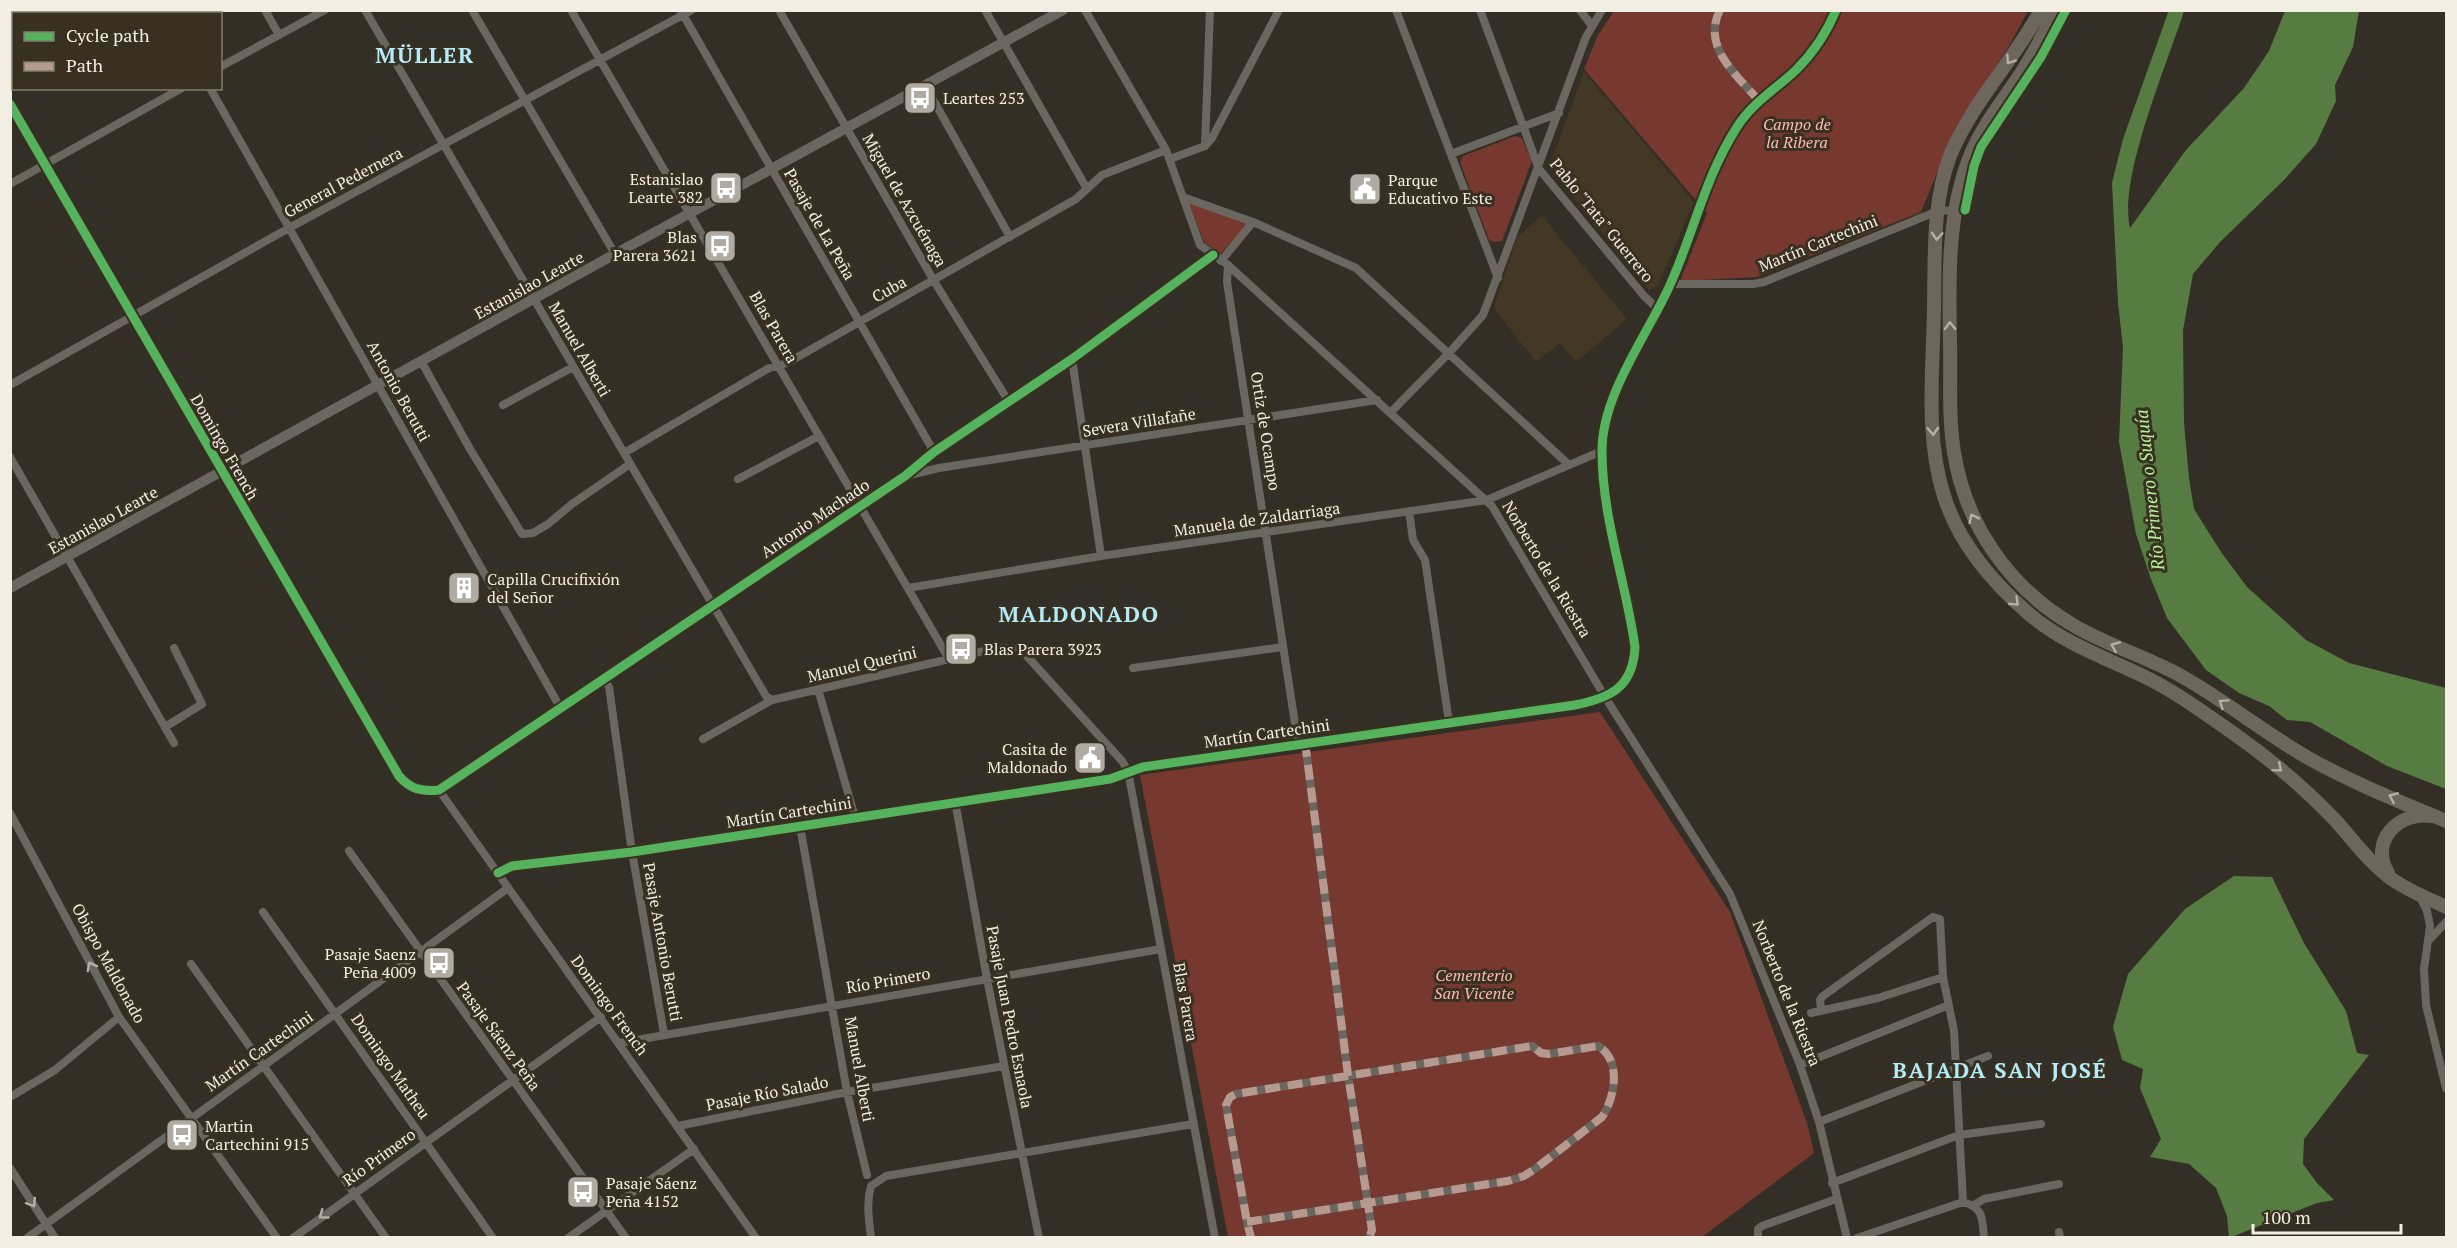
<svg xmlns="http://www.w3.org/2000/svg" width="2457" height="1248" viewBox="0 0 2457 1248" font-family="'PT Serif',serif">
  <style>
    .built { fill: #423824 }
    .green { fill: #77392f }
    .water { fill: #567c41 }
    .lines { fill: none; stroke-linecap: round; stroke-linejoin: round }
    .minor { stroke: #6a6761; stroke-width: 8 }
    .tertiary { stroke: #6a6761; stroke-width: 10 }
    .primary { stroke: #6c665d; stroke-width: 14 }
    .quiet { stroke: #b69a8f; stroke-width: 8; stroke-dasharray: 15 8; stroke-linecap: butt }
    .cycleway-casing { stroke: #383021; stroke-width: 13 }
    .cycleway { stroke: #56b35d; stroke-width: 9 }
    .oneway { stroke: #b6b1a7 }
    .oneway2 { stroke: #b5b1a9 }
    .labels { text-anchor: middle; stroke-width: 6; stroke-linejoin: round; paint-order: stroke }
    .poi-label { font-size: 16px; fill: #f3eee4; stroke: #383021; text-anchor: start }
    .park-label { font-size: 16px; font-style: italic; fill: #febaae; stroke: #383021 }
    .street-label { font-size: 16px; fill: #f3eee4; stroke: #383021 }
    .water-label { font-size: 18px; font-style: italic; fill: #b4f297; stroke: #383021 }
    .district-label { font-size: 22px; font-weight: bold; letter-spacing: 1.5px; fill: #b3ebfa; stroke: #383021 }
  </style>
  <rect width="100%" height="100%" fill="#332f26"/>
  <path class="built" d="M1584,72l110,130 -36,84 -9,4 -100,-123z
    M1542,216l85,103 -51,43 -16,-19 -24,19 -42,-54 23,-71z"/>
  <path class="green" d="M1614,11h414l-19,35 -53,81 -35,85 -164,65 -77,4 27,-68 -123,-144 14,-34z
    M1515,136l7,2 10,23 -30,80 -8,1 -5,-2 -29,-78 3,-6z
    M1188,200l61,23 -29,31 -16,-12z
    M1600,712l130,200 77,211 7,30 -112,84h-474l-88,-462z"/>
  <path class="water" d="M2169,10l15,1c-16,51 -66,167 -54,217l56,-78 58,-62 25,-37 16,-40h74l-6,36 -18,38 1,16 -20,43 -31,35 -65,63 -27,32 -10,56 1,93 5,55 5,31 27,43 26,35 59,53 43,23 97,25v101l-59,-23 -77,-44 -23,-2 -18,-14 -30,-13 -33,-23 -39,-52 -16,-39 -15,-45 -17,-92 4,-95 -5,-44 -6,-120 11,-44z
    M2234,876l38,1 32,66 42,68 11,42 12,2 -65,84 -1,25 14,19 17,17 -17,3 -88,35 -2,-22 -11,-28 -27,-24 -39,-7 11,-18 -21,-51 3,-19 -21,-9 -9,-33 15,-53 57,-65z"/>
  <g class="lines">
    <path class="minor" d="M164,10l1,4
      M265,10l14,25
      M365,10l401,686 6,4
      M472,10l143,244
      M571,10l378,649
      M779,10l155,271 75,121
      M985,10l102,179
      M1085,10l81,140 34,95 28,20 264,241 113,191 125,197 70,171 19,57 28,116
      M1396,10l102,268
      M1480,10l59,159 105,127 14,13
      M1580,10l12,16
      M1720,10c-19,37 17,65 39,91
      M681,11l253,441
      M220,67l105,-57
      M925,85l85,152
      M210,88l351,621
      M10,104l389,672c11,13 23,16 40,14l466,-314 29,-24 138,-93 141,-104
      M1205,146l7,-8 67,-128
      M1205,146l5,-136
      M1451,154l108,-41
      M1170,159l35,-13
      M10,184l172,-96
      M1183,197l70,25 103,46 212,196
      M1221,261l32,-39
      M1228,265l-1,17 71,461
      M1671,284h82l11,-2 159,-65 15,-6 17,-1
      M1072,359l29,197
      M421,361l49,88 52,85 11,-1 15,-9 24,-20 58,-40
      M10,385l279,-157 403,-218
      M503,405l70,-38
      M1391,412l58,-59 34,-38 103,-278 16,-27
      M624,453l145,-85 18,-5 289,-164 26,-24 64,-25
      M10,457l164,286
      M909,475l30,-7 438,-68
      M738,479l81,-43
      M1409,511l4,29 12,20 24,162
      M908,588l193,-32 386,-56 115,-49
      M1133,668l150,-21
      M604,679l5,8 23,165 32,182
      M818,689l37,128
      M165,727l37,-23 -28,-56
      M703,739l69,-39 225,-52 19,1 9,5 97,107 6,10 87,467
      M1305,742l43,333 24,155 -3,8
      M439,790l317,448
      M955,801l32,178 52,259
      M10,813l109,204 158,221
      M800,826l47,266 20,83
      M349,851l277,387
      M498,873l14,-7 120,-14 478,-73 33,-12 432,-62c36,-7 58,-18 60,-58 -9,-65 -33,-129 -33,-196 0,-57 45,-115 68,-166 24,-53 35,-108 67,-158 15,-24 39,-38 59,-57 16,-16 31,-38 40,-60
      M2419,895l8,16 3,15 -6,43 2,36 20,83
      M263,912l230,326
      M2430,939l16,-17
      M191,964l195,274
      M1821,1010l-1,-10 3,-4 110,-79 7,2 3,58 11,54 9,171
      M1811,1013l67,-15 65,-21
      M619,1043l542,-94
      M1800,1065l149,-60
      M10,1097l45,-27 64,-53
      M1819,1122l169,-66
      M678,1126l169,-34 157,-26
      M10,1168l45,70
      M1832,1183l127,-48 82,-11
      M1974,1205l10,-6 75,-15
      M1247,1222l261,-41 16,-5 11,-7 67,-52c13,-19 20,-57 -4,-71l-49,8 -8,-1 -9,-7 -296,48 -6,3 -4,8 21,117 4,16
      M2059,1232l1,6
      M27,1238l481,-350
      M293,1238l308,-221
      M568,1238l126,-89
      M871,1238c-2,-18 -5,-34 0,-52l15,-10 307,-52
      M1758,1238v-9l4,-3 74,-27
      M1857,1238l106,-36c21,6 19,16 21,36"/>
    <path class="tertiary" d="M10,588l605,-334 448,-244"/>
    <path class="primary" d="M2041,10c-27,50 -70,94 -91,146 -18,47 -15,103 -16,152 -1,62 -9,129 10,188 15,48 48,86 85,118 34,29 75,43 114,62 32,15 61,37 90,57 37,26 72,55 103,88 17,19 33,41 53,56 17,13 38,21 57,30
      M2056,10c-12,24 -24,47 -38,68 -18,27 -38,51 -49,81 -22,57 -20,122 -19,182 1,36 -2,75 4,111 11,72 55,136 119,173 35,21 75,32 110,52 44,25 83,57 127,82 43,24 91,43 136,62
      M2388,873c-19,-31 10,-62 43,-57"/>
    <path class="quiet" d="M1720,10c-19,37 17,65 39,91
      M1305,742l43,333 24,155 -3,8
      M1247,1222l261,-41 16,-5 11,-7 67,-52c13,-19 20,-57 -4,-71l-49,8 -8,-1 -9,-7 -296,48 -6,3 -4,8 21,117 4,16"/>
    <g class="cycleway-casing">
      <path id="cycleway" d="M10,104l389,672c11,13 23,16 40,14l466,-314 29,-24 138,-93 141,-104
        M1965,210l9,-44 7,-19 60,-90 25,-47
        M498,873l14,-7 120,-14 478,-73 33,-12 432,-62c36,-7 58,-18 60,-58 -9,-65 -33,-129 -33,-196 0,-57 45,-115 68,-166 24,-53 35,-108 67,-158 15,-24 39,-38 59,-57 16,-16 31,-38 40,-60"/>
    </g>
    <use href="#cycleway" class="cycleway"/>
  </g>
  <defs><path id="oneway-chevron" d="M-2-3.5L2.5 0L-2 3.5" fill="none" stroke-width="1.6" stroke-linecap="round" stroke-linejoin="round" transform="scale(1.5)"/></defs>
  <g class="oneway">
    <use href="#oneway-chevron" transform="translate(2010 60) rotate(124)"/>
    <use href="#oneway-chevron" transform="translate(1937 236) rotate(93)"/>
    <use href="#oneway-chevron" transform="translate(1950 326) rotate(-91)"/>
    <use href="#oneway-chevron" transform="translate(1933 431) rotate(87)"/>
    <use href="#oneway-chevron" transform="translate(1973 518) rotate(-116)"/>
    <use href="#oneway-chevron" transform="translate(2015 602) rotate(44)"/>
    <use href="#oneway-chevron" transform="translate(2115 646) rotate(-157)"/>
    <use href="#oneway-chevron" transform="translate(2223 703) rotate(-145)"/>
    <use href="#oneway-chevron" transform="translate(2278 768) rotate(40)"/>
    <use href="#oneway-chevron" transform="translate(2393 797) rotate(-157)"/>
  </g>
  <g class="oneway2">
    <use href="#oneway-chevron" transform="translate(91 966) rotate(-118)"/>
    <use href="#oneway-chevron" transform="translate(32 1203) rotate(58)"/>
    <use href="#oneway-chevron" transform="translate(323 1215) rotate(144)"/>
  </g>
  <defs>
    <g id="bus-square" transform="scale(1.725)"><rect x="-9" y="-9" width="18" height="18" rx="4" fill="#b0aba2" stroke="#383021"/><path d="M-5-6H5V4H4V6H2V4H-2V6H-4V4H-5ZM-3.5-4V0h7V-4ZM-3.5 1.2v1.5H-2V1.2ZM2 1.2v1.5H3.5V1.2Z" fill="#fff"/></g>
    <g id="civic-square" transform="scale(1.725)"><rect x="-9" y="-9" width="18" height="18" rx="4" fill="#b0aba2" stroke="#383021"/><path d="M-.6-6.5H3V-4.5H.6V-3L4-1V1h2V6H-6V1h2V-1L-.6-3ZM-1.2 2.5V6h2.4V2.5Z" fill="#fff"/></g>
    <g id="building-square" transform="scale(1.725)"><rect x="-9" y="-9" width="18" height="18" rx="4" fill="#b0aba2" stroke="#383021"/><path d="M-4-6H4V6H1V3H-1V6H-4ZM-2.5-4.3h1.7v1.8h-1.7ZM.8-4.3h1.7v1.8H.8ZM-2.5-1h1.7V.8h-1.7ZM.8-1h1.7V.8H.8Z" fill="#fff"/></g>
  </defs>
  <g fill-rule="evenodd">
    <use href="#bus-square" x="920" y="98"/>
    <use href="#bus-square" x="726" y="188"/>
    <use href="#civic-square" x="1365" y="189"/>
    <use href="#bus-square" x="720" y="246"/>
    <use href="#building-square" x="464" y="588"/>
    <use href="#bus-square" x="961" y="649"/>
    <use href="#civic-square" x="1090" y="758"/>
    <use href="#bus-square" x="439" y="963"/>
    <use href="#bus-square" x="182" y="1135"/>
    <use href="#bus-square" x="583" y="1192"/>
  </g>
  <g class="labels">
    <g class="poi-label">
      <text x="943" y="104">Leartes 253</text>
      <text x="703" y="185" text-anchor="end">Estanislao<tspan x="703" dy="18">Learte 382</tspan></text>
      <text x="1388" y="186">Parque<tspan x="1388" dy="18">Educativo Este</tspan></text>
      <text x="697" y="243" text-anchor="end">Blas<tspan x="697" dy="18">Parera 3621</tspan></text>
      <text x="487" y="585">Capilla Crucifixión<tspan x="487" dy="18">del Señor</tspan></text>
      <text x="984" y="655">Blas Parera 3923</text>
      <text x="1067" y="755" text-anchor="end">Casita de<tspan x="1067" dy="18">Maldonado</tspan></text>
      <text x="416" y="960" text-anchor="end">Pasaje Saenz<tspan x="416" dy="18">Peña 4009</tspan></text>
      <text x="205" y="1132">Martin<tspan x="205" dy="18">Cartechini 915</tspan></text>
      <text x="606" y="1189">Pasaje Sáenz<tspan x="606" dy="18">Peña 4152</tspan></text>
    </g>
    <g class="park-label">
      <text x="1797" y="130">Campo de<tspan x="1797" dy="18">la Ribera</tspan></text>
      <text x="1474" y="981">Cementerio<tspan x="1474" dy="18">San Vicente</tspan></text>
    </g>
    <g class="street-label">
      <text transform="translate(343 182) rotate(-28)" y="6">General Pedernera</text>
      <text transform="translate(905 200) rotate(60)" y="6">Miguel de Azcuénaga</text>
      <text transform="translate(1602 220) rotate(51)" y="6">Pablo "Tata" Guerrero</text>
      <text transform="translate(820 224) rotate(60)" y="6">Pasaje de La Peña</text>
      <text transform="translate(1818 243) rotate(-22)" y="6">Martín Cartechini</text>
      <text transform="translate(529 285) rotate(-29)" y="6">Estanislao Learte</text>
      <text transform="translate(889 289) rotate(-29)" y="6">Cuba</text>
      <text transform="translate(774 327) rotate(60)" y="6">Blas Parera</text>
      <text transform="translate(580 349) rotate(60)" y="6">Manuel Alberti</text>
      <text transform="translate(399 391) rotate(61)" y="6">Antonio Berutti</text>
      <text transform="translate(1139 422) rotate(-9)" y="6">Severa Villafañe</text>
      <text transform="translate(1266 431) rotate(81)" y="6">Ortiz de Ocampo</text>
      <text transform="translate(225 447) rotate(60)" y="6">Domingo French</text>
      <text transform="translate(815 518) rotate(-34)" y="6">Antonio Machado</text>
      <text transform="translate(1257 519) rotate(-8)" y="6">Manuela de Zaldarriaga</text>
      <text transform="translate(103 520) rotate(-29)" y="6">Estanislao Learte</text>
      <text transform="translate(1547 569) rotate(59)" y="6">Norberto de la Riestra</text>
      <text transform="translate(862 664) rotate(-13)" y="6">Manuel Querini</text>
      <text transform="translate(1267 733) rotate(-8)" y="6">Martín Cartechini</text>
      <text transform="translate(789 812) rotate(-9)" y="6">Martín Cartechini</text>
      <text transform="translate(663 942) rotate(80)" y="6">Pasaje Antonio Berutti</text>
      <text transform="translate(109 963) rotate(61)" y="6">Obispo Maldonado</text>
      <text transform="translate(888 980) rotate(-10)" y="6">Río Primero</text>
      <text transform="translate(1787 993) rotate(68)" y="6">Norberto de la Riestra</text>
      <text transform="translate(1186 1002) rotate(80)" y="6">Blas Parera</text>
      <text transform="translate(610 1005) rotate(54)" y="6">Domingo French</text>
      <text transform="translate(1010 1017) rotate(79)" y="6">Pasaje Juan Pedro Esnaola</text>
      <text transform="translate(499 1036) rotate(54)" y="6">Pasaje Sáenz Peña</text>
      <text transform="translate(259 1051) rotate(-35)" y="6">Martín Cartechini</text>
      <text transform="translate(391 1066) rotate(55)" y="6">Domingo Matheu</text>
      <text transform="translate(860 1069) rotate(80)" y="6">Manuel Alberti</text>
      <text transform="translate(767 1093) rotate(-11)" y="6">Pasaje Río Salado</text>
      <text transform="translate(379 1157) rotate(-36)" y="6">Río Primero</text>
    </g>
    <g class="water-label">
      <text transform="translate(2150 490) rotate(-96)" y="6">Río Primero o Suquía</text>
    </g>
    <g class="district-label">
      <text x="425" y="63">MÜLLER</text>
      <text x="1079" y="622">MALDONADO</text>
      <text x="2000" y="1078">BAJADA SAN JOSÉ</text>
    </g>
  </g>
  <rect width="2457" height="1248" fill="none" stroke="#f3eee4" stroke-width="24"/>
  <rect x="12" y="12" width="210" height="78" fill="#383021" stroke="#837c6f" stroke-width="1.5"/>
  <rect x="24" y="32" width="30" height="9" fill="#56b35d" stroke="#837c6f" stroke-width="1.5"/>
  <text x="66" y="42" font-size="18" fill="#f3eee4">Cycle path</text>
  <rect x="24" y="62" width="30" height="9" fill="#b69a8f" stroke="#837c6f" stroke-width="1.5"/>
  <text x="66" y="72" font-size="18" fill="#f3eee4">Path</text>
  <path d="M2253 1224v9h148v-9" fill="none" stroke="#f3eee4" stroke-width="3"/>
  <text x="2262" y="1224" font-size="18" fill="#f3eee4" stroke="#383021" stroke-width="4.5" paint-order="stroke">100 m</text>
</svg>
